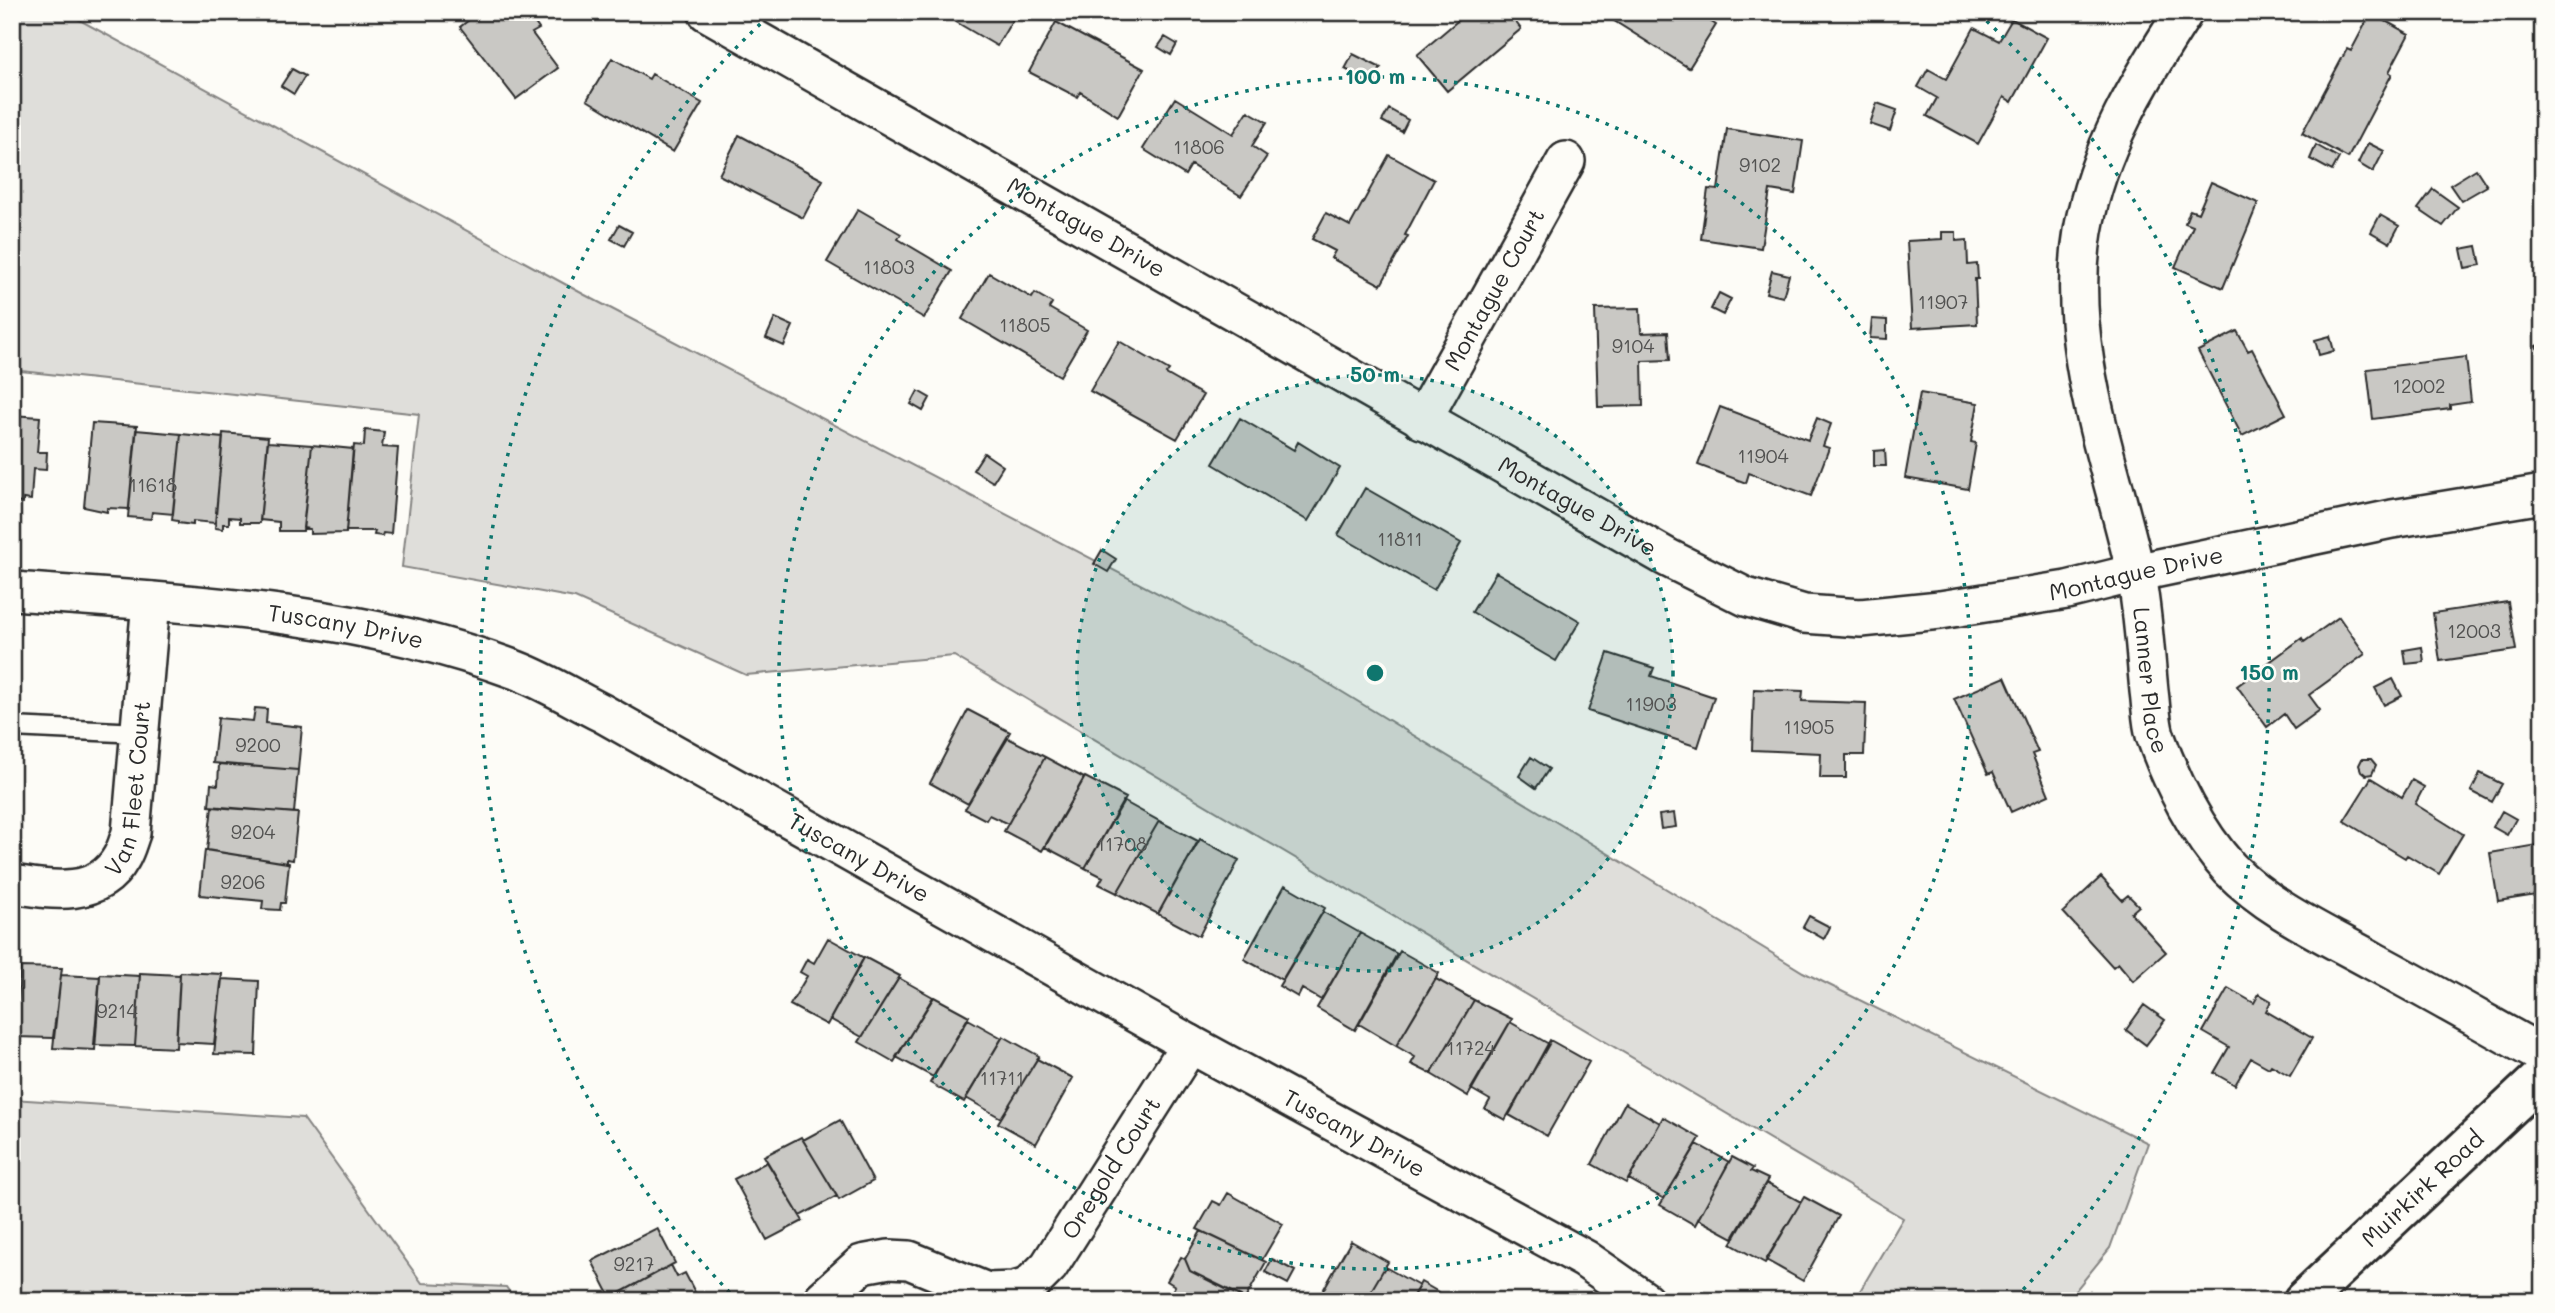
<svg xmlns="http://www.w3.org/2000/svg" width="2555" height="1313" viewBox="0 0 2555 1313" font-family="Mali,sans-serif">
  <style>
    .green { fill: #dfdeda; stroke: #858482; stroke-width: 2 }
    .building { fill: #c9c8c4; stroke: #2b2b2b; stroke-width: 2 }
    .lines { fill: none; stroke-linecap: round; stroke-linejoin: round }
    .service-casing { stroke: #2b2b2b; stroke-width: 23 }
    .minor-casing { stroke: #2b2b2b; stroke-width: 42 }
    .secondary-casing { stroke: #2b2b2b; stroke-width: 44 }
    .service { stroke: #fdfcf7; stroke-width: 18 }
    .minor { stroke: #fdfcf7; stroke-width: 37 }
    .secondary { stroke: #fdfcf7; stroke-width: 38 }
    .ring { fill: none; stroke: #0f766e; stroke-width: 3.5; stroke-dasharray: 3.5 7 }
    .labels { text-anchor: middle; stroke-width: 5; stroke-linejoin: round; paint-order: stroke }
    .number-label { font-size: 19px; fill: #525251 }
    .street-label { font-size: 23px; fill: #2b2b2b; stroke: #fdfcf7 }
    .centre { fill: #0f766e; stroke: #fdfcf7; stroke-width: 3.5 }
    .ring-label { font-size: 21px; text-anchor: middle; font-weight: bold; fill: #0f766e; stroke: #fdfcf7; stroke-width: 5; stroke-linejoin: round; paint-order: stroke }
  </style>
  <rect width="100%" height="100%" fill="#fdfcf7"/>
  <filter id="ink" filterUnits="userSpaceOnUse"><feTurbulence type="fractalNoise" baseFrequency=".0143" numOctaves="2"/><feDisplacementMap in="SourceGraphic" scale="14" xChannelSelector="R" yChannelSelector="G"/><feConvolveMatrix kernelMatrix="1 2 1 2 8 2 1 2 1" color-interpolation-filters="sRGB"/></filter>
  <g filter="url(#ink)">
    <path class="green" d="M12,12h53l520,283 726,378 492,299 345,171 -38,105 -43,53h-213l49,-83 -949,-562 -208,19 -171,-77 -173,-31 17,-153 -407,-44z
      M12,1099l291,19 119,165 84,4 10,14h-504z"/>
    <path class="building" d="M479,12h48l12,17 -7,4 26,35 -42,31 -56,-72z
      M954,12h63l-20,34 -41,-24 4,-7z
      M1468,12h40l13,17 -74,62 -30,-36z
      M1600,12h96l20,13 -27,43z
      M2371,13l38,21 -20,38 3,2 -44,84 -46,-25 45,-84 4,2z
      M2012,19l35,19 -35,64 -8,-5 -26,47 -51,-28 10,-18 -19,-11 10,-18 18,10 28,-51 25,13z
      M1056,22l88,47 -26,47 -38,-24 -3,5 -48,-25z
      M1165,37l12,7 -6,11 -13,-8z
      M1353,54l28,14 -9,15 -27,-14z
      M612,58l37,21 3,-5 50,29 -29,49 -86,-52z
      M292,69l13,7 -11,18 -13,-8z
      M1175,98l58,36 15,-23 19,11 -15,24 15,10 -26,40 -50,-31 -6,10 -42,-26z
      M1877,103l20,7 -7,21 -20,-7z
      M1389,109l19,11 -6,12 -20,-11z
      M1727,129l76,12 -8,53 -25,-4 -9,58 -60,-9 7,-50 10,1z
      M739,135l84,45 -20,38 -84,-43z
      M2368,143l16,8 -11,21 -15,-9z
      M2316,145l23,13 -7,13 -22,-12z
      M1389,155l45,25 -29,55 3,1 -27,49 -50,-27 4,-7 -23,-12 14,-26 24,13z
      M2476,169l11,17 -26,15 -11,-16z
      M2211,182l47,21 -35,85 -48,-21 18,-41 -8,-3 5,-13 8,3z
      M2433,189l25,18 -15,19 -25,-17z
      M858,209l43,25 -3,5 54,32 -28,47 -97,-56z
      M2380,215l19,11 -9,17 -19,-11z
      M619,225l13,7 -8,14 -13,-7z
      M1942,232h14v9l11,-1 1,25 9,-1 1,15h-3l2,45 -65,4 -5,-87 35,-2z
      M2477,246l4,19 -16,3 -4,-19z
      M1772,271l17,4 -6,22 -17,-4z
      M989,273l43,25 3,-5 17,10 -3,5 38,22 -27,46 -98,-57z
      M1719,293l12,6 -8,16 -12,-6z
      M1640,308l1,25 27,-1 2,28 -28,1 1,45 -45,1 -3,-98z
      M775,318l18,8 -9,20 -18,-8z
      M1872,319l15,1v19l-17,-1z
      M2237,331l11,20 4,-2 34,65 -44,22 -44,-85z
      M2330,336l4,15 -15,4 -4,-15z
      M1119,341l50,29 -3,4 37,21 -26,44 -87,-48z
      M2543,343v15l-7,-12z
      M2466,357l5,45 -21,3v4l-77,10 -6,-50z
      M918,391l12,7 -7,13 -12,-7z
      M1920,393l58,10 -7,39 5,1 -8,46 -63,-11z
      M1720,407l88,33 9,-22 14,6 -8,22 6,2 -18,48 -62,-23 -3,10 -48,-18z
      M12,415l28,2 -3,35h10l-1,18 -13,-1 -2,31 -8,-1v4l-11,-1z
      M1240,418l54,32 4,-8 42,26 -32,53 -95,-57z
      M92,423l45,3 -8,83 -22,-1v4l-23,-5z
      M136,430l45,4 -8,80 -21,-2 -1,7 -23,-2z
      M365,430l19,2 -2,15 16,1 -7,86 -8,-1 -1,3 -8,-1 1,-4h-29l8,-86 10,1z
      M223,433l45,4 -8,86h-20v-5l-11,-1v7h-6v5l-8,-1z
      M181,434l42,4 -8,85 -22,-2v4l-15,-2v-2l-6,-1z
      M268,442l44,3 -9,86h-24v-9l-19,-2z
      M312,445l41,4 -7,84 -36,1v-5l-7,-1z
      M1885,450l1,16h-12v-15z
      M984,453l19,13 -10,16 -20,-12z
      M1365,488l96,55 -27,47 -96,-55z
      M1102,550l14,9 -8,13 -14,-8z
      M1496,572l84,49 -24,40 -84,-49z
      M2508,602l8,48 -76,11 -7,-48z
      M2339,617l26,37 -56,41 11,15 -26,19 -10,-15 -17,13 -30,-41 65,-48 2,4z
      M2422,647l2,15 -18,2 -2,-14z
      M1608,653l46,15 -3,8 63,21 -16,50 -110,-36z
      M2005,677l33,75 -6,2 17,41 -38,17 -18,-40 -5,2 -34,-75z
      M2393,679l9,17 -18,9 -9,-17z
      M1754,689l49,2 -1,10 64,2 -2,52h-18v23h-26l1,-25 -69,-3z
      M255,708l12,1 -1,14 36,4 -4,43 -85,-7 5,-45 35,3z
      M968,710l42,22 -42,72 -38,-21z
      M1008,738l37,19 -37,67 -19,-9 -3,5 -21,-11z
      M1045,757l39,21 -42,73 -38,-20z
      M1531,757l18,12 -13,19 -17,-12z
      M2362,759h9l5,6 -4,9 -6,1 -5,-4 -2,-6z
      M219,764l79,6 -4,43 -85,-7 2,-22 7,1z
      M2480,773l22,11 -10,18 -21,-11z
      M1085,777l41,21 -41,70 -40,-21z
      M2371,778l31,19 10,-17 12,7 -9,17 48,30 -24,40 -32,-19 -2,3 -61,-37z
      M1123,801l36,20 -42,72 -18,-9 4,-7 -18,-9z
      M212,807l86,6 -5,47 -6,-1v4l-80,-13z
      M2502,811l14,8 -9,16 -14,-8z
      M1674,813l2,14 -15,2 -2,-14z
      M1159,821l39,20 -40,73 -41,-21z
      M1200,839l39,21 -40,76 -41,-22z
      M2543,844v50l-45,7 -8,-48z
      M205,850l84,13 -4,40h-4l-1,7 -18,-1 1,-8 -63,-6z
      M2101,877l21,23 6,-5 11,11 -8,7 35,39 -33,29 -15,-18 -5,4 -50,-55z
      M1285,885l40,23 -43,72 -38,-21z
      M1323,912l37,21 -39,67 -19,-11 -4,8 -19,-11z
      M1809,916l21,11 -6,12 -21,-12z
      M1360,933l37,21 -42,76 -38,-22z
      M828,938l36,20 -37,67 -37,-20 17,-29 -7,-4 7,-13 7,4z
      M1400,951l39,22 -43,73 -37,-22z
      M864,957l36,19 -38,61 -32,-18z
      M20,967l42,1 -9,70 -37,-1z
      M12,969h8l-4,74h-4z
      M180,972l42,2 -8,70 -38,-2z
      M140,973l40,2 -4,73 -41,-2z
      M100,974l40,2 -5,70 -41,-1z
      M61,975l39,2 -5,73 -42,-2z
      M899,978l34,19 -39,65 -35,-20z
      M222,979l37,2 -3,74 -42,-1z
      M1436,979l38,21 -43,74 -20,-10 4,-7 -19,-11z
      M2228,988l26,15 5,-9 12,7 -5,10 46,27 -22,38 -19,-11 -2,3 -18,-10 -16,27 -21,-12 15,-26 -26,-15z
      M934,997l35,19 -36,61 -37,-20z
      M1474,1000l38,19 -44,77 -37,-22z
      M2144,1005l21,15 -19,25 -20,-15z
      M968,1019l34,19 -38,64 -34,-19z
      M1510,1022l39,22 -44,76 -20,-11 5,-9 -19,-11z
      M1003,1036l36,20 -38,62 -35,-20z
      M1550,1040l39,22 -42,74 -38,-21z
      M1037,1059l36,19 -37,66 -38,-21z
      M1625,1103l35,20 -34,60 -34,-19z
      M1663,1117l37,21 -36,61 -35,-20z
      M840,1120l33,61 -34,19 -36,-60z
      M801,1137l36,59 -37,20 -36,-60z
      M1697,1144l32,18 -34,63 -35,-20z
      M1732,1157l21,11 -2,3 17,8 -35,59 -35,-19z
      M767,1162l36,59 -36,19 -33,-61z
      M1766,1183l35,19 -36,61 -34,-19z
      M1228,1193l55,31 -21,36 -65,-31 16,-28 8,4z
      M1804,1197l35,19 -36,65 -37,-21z
      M657,1228l18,35 -64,35 -19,-37z
      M1201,1231l65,31 -21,37 -55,-28 -5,-12z
      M1351,1241l37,21 -23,39h-48z
      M1181,1257l4,2 5,12 51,25 -3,5h-64l-6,-3 7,-12 -8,-5z
      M1272,1259l23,12 -7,13 -23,-12z
      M671,1265l6,12 8,-4 14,27 -80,1 -3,-6z
      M1385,1267l34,19 -9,15h-45z
      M1421,1282l33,19h-44z
      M1160,1293l8,5 6,3h-18z"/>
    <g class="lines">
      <g class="service-casing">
        <path id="service" d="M12,727l128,6"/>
      </g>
      <g class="minor-casing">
        <g id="minor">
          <path id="s1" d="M707,12l961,546 78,39 58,17 57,4 79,-8 127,-20 68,-17 257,-54 151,-25"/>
          <path id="s2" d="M2184,12c-44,68 -87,138 -101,219 -19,116 27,228 52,339 8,39 10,81 14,121 2,14 2,31 6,44 16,46 42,98 75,134 40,41 95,65 145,93 56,30 112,62 168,93"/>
          <path id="s3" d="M1422,420l144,-259"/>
          <path id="s4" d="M12,591c169,12 344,19 504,79 29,11 58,29 86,43l588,331 395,215 60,42"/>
          <path id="s5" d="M12,884c38,6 86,15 109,-26 5,-8 7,-17 10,-25l20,-232"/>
          <path d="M824,1301l-1,-2 39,-35 27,-5 20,1 78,32 27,-1 14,-4"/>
          <path id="s6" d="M1022,1301l6,-14 21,-21 141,-222"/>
        </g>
      </g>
      <g class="secondary-casing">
        <g id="secondary">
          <path id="s7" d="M2303,1301l240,-225"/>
        </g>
      </g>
      <use href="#service" class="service"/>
      <use href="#minor" class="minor"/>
      <use href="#secondary" class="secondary"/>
    </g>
  </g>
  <circle cx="1375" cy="673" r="298" fill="#0f766e" fill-opacity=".12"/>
  <g class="ring">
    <circle cx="1375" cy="673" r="298"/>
    <circle cx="1375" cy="673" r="596"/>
    <path d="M737 1300A894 894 0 0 1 771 14M1979 14A894 894 0 0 1 2013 1300"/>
  </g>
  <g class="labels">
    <g class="number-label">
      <text x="1199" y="154">11806</text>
      <text x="1760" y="172">9102</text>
      <text x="889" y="274">11803</text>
      <text x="1943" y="309">11907</text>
      <text x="1025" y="332">11805</text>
      <text x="1633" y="353">9104</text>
      <text x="2419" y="393">12002</text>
      <text x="1763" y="463">11904</text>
      <text x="153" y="492">11618</text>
      <text x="1400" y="546">11811</text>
      <text x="2474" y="638">12003</text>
      <text x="1651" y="711">11903</text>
      <text x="1809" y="734">11905</text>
      <text x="258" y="752">9200</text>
      <text x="253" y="839">9204</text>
      <text x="1122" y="851">11708</text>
      <text x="243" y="889">9206</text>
      <text x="117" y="1018">9214</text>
      <text x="1471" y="1055">11724</text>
      <text x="1002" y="1085">11711</text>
      <text x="634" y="1271">9217</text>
    </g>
    <g class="street-label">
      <text dy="8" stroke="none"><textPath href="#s1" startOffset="436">Montague Drive</textPath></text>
      <text dy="8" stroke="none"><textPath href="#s3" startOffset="149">Montague Court</textPath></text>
      <text dy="8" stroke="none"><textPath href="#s1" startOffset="1001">Montague Drive</textPath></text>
      <text dy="8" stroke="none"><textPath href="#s1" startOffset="1589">Montague Drive</textPath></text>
      <text dy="8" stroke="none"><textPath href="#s4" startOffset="336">Tuscany Drive</textPath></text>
      <text dy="8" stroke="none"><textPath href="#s2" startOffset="700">Lanner Place</textPath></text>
      <text dy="8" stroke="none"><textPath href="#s5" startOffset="191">Van Fleet Court</textPath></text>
      <text dy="8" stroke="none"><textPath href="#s4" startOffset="903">Tuscany Drive</textPath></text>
      <text dy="8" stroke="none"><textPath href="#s4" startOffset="1470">Tuscany Drive</textPath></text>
      <text dy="8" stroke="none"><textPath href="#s6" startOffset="161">Oregold Court</textPath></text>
      <text dy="8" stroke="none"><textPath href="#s7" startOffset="164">Muirkirk Road</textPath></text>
    </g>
  </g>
  <circle cx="1375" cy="673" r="10" class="centre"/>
  <g class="ring-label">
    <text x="1375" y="84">100 m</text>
    <text x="1375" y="382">50 m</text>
    <text x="2269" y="680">150 m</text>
  </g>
  <rect width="2555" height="1313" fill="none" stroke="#fdfcf7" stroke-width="42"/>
  <rect x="21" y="21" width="2513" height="1271" fill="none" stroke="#2b2b2b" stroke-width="2.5" filter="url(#ink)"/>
</svg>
